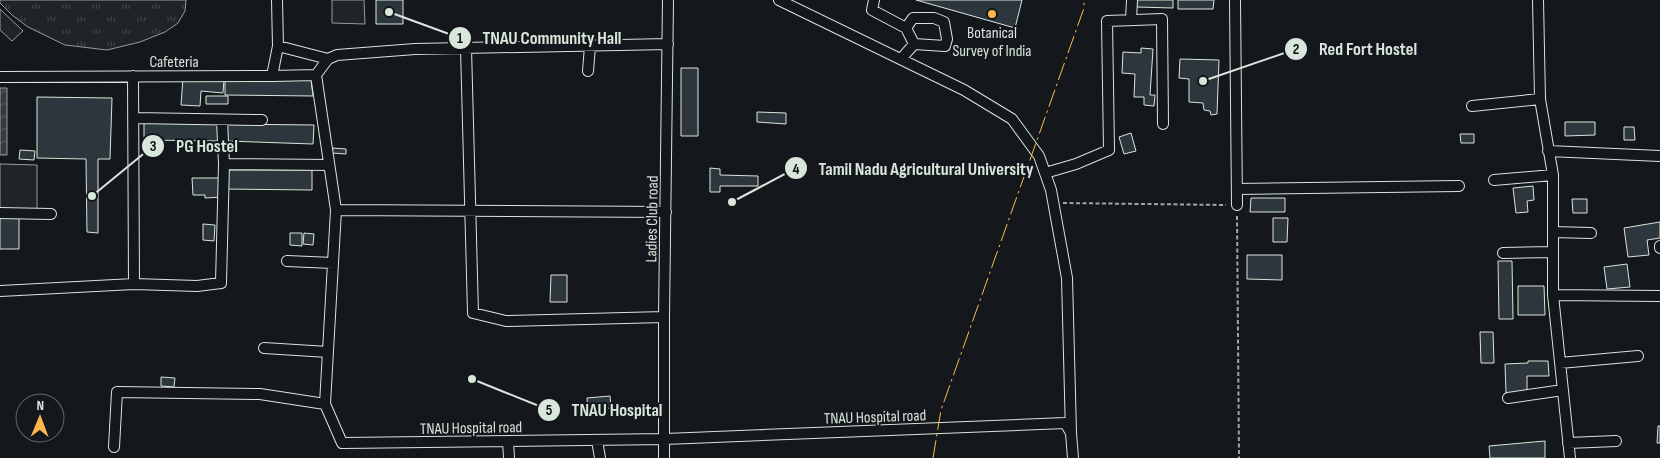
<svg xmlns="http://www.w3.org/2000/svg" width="1660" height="458" viewBox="0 0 1660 458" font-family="'Sofia Sans Condensed',sans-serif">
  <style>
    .grass { fill: #202428; stroke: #939e99 }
    .park { fill: url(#park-tufts); stroke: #939e99 }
    .water { fill: url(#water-waves); stroke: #939e99 }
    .building { fill: #2c363c; stroke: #d8e6dc }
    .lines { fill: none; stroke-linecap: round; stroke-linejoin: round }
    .minor-casing { stroke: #d8e6dc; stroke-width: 12 }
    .path { stroke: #9da8a2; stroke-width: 2; stroke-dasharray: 4 2.5; stroke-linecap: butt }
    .minor { stroke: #14181c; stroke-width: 10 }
    .power { stroke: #ffb74d; stroke-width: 1; stroke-dasharray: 18 4 2.5 4; stroke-linecap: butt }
    .poi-dot { fill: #ffb74d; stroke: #14181c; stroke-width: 2 }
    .labels { text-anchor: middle; stroke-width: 4; stroke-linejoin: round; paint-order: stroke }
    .poi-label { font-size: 16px; fill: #d8e6dc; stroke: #14181c }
    .street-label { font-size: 16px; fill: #d8e6dc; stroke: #14181c }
    .leader { fill: none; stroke: #d8e6dc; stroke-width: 2 }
    .callout-dot { fill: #d8e6dc; stroke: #14181c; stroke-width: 2 }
    .mark-label { font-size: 15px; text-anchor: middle; font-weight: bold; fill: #111 }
    .callout-label { font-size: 18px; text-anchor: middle; font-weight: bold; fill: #d8e6dc; stroke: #14181c; stroke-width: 4; stroke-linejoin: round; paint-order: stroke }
  </style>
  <defs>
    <pattern id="park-tufts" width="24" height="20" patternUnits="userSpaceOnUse" patternTransform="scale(1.25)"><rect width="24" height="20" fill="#202428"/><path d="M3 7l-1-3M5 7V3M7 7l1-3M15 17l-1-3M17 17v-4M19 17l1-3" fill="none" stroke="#404447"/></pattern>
    <pattern id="water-waves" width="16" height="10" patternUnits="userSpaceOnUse" patternTransform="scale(1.25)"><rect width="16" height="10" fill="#363b3e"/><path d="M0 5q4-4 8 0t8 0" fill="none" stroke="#525759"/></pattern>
  </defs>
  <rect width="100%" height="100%" fill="#14181c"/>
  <path class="grass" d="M332,0h32l1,24 -33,-1z
    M0,9l23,22 -11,10 -12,-11z
    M0,164l37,1v44h-37z"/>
  <path class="park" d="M0,0h186l-1,11 -7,12 -13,9 -25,10 -33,8 -42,-5 -37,-18 -16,-12 -12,-12z"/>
  <path class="water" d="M0,88h7v67h-7z"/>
  <path class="building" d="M376,0h27v24h-27z
    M916,0h106l-7,28z
    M1137,0h36v8l-36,-1z
    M1178,0h36l-1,9h-35z
    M1141,48l12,1 -3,46h5l-1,11 -10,-1v-8h-10l1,-23 -13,-1 1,-21 18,1z
    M1180,59l39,1 -2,54 -6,1 -1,-4 -6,-1 -1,-7 -14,-1v-23l-10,-1z
    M681,68h17v68h-17z
    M183,78l41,2 -1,13 -22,-2 -1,15 -19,-1z
    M225,80h86l2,16 -88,-1z
    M206,96h22v8h-22z
    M37,97l75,1 -2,61h-12v74l-11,-1 -1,-73 -49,-1z
    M757,112l29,1v11l-29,-2z
    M144,122l75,1v18l-75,-1z
    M1565,122h30v13l-30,1z
    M225,124l89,1 -1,19 -87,-3z
    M1624,127h10l1,13h-11z
    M1131,133l5,18 -12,3 -5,-17z
    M1460,134h14v9h-13z
    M333,148l13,1v5l-14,-1z
    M20,150l15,1 -1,9 -15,-1z
    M710,168l10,1v6l38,1v10h-38v6h-10z
    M224,170h88v20l-88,-1z
    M192,178h30v19l-17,1v-3h-12z
    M1533,186l1,14 -7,1 1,11 -12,1 -3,-25z
    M1251,198h34v14h-35z
    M1572,199h15v14h-14z
    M0,217h19v32h-19z
    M1273,218h15l-1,24h-14z
    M1660,222v16l-13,2 2,15 -21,2 -4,-29z
    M203,224l12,1 -1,16 -11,-1z
    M290,233h12v13l-12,-1z
    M304,233l10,1 -1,11 -10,-1z
    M1247,255h35v25l-35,-1z
    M1498,261h14l1,58h-14z
    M1627,264l3,23 -23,2 -3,-22z
    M551,275h16v27h-17z
    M1518,286h26l1,29h-27z
    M1480,332h13l1,31h-13z
    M1528,361h20l1,15h-22v16l-21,1 -1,-29 23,-1z
    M161,377l14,1 -1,9 -13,-1z
    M610,396l1,12 -23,2 -1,-12z
    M1658,426h2v17h-3z
    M1545,441v17h-55l-1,-12z"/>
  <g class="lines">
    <g class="minor-casing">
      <path id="minor" d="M779,0l185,90 48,29 27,37 12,34 16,88 4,155 2,25
        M874,0l-2,10 34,18 8,16
        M1235,0l2,205
        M1538,0l2,99 13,76v120l17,163
        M1131,20l1,-20
        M278,46l50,13
        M466,48l7,265 33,8 158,-4
        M901,59l13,-15 31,2 2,-7 -3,-17 -10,-4h-21l-7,10
        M588,71l2,-25
        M316,75l12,-16 9,-4 78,-6 253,-5
        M133,76l1,208
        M272,76l44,-1 20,135 -11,194 17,39 323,-4 400,-16 6,10
        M0,77l272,-1 6,-30 -1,-46
        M1472,106l68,-7
        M133,118l129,2
        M1548,151l112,5
        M224,164l105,1
        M1045,173l31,-9 33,-14 -2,-129 55,-2 1,105
        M1494,180l59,-5
        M1237,189l222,-3
        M336,210l330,2
        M0,213l51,1
        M1553,232l38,1
        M1660,246v2
        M1503,253l50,-1
        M287,261l46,2
        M0,291l134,-7 63,2 24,-3 3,-119 -2,-44
        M1553,295l107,1
        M264,348l64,4
        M1560,363l78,-7
        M1508,398l55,-8
        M597,440l3,18
        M508,441l1,17
        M1568,443l48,-2
        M114,447l3,-55 143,2 65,10
        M664,458v-141l4,-317"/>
    </g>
    <path class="path" d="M1063,203l163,2
      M1237,216l2,242"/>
    <use href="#minor" class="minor"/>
    <path class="power" d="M933,458l8,-48 143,-402v-8"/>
  </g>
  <circle class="poi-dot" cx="992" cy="14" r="5"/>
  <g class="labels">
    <g class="poi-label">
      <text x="992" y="38">Botanical<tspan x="992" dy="18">Survey of India</tspan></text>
    </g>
    <g class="street-label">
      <text x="174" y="67">Cafeteria</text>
      <text transform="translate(651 219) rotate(-89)" y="6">Ladies Club road</text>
      <text transform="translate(875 416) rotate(-2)" y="6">TNAU Hospital road</text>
      <text transform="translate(471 427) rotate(-1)" y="6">TNAU Hospital road</text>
    </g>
  </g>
  <path class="leader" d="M389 12L460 38M1203 81L1296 49M92 196L153 146M732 202L796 168M472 379L549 410"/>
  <g class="callout-dot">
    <circle cx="389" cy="12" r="5"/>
    <circle cx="1203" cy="81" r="5"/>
    <circle cx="92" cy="196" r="5"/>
    <circle cx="732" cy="202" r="5"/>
    <circle cx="472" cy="379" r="5"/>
    <circle cx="460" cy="38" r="12"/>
    <circle cx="1296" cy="49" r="12"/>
    <circle cx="153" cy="146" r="12"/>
    <circle cx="796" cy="168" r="12"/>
    <circle cx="549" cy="410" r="12"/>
  </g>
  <g class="mark-label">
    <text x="460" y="43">1</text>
    <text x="1296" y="54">2</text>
    <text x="153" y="151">3</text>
    <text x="796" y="174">4</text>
    <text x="549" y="415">5</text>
  </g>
  <g class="callout-label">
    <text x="552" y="44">TNAU Community Hall</text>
    <text x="1368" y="55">Red Fort Hostel</text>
    <text x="207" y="152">PG Hostel</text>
    <text x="926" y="175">Tamil Nadu Agricultural University</text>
    <text x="617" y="416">TNAU Hospital</text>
  </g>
  <g transform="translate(40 418) rotate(1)"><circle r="24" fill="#14181c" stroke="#626a69"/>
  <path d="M0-4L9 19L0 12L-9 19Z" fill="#ffb74d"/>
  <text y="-8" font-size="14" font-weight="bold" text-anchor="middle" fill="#d8e6dc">N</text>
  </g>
</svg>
